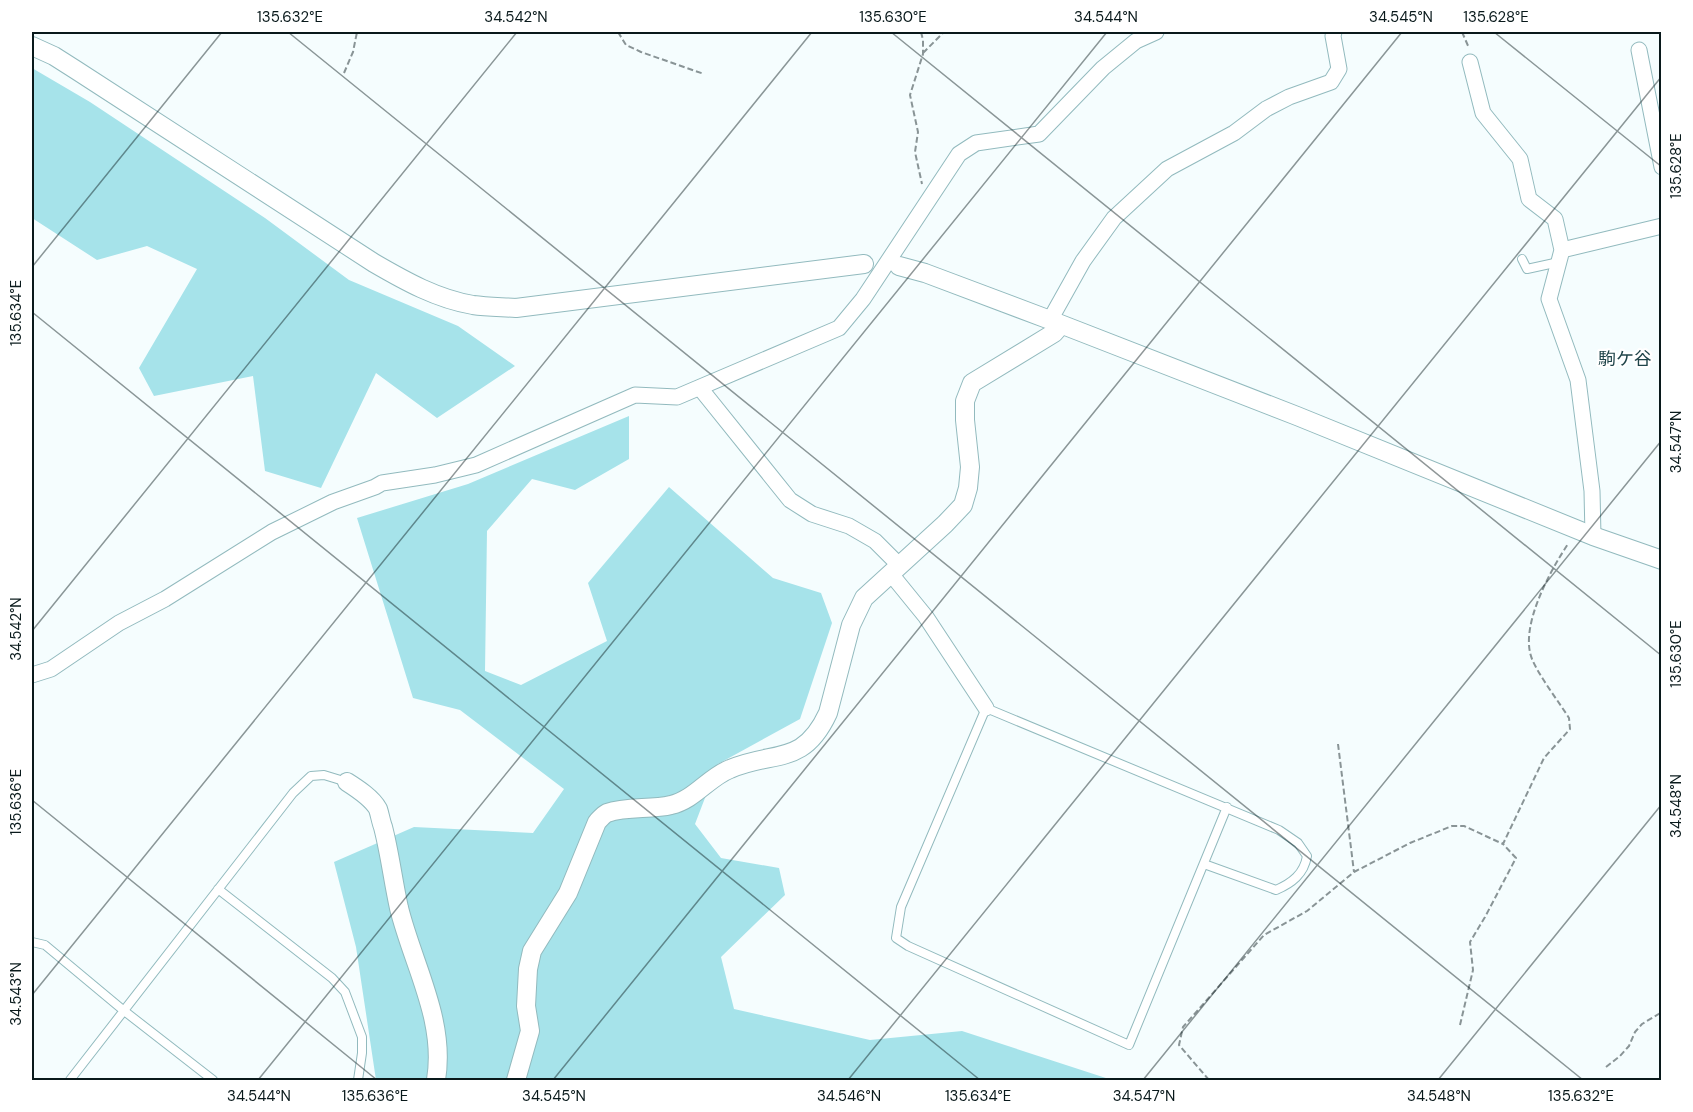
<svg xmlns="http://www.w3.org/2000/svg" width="1693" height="1112" viewBox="0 0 1693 1112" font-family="'DM Sans','Noto Sans JP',sans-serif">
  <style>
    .green { fill: #a6e3ea }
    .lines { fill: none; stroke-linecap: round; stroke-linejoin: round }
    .service-casing { stroke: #92babe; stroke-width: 10 }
    .minor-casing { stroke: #92babe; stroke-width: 17 }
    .tertiary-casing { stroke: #92babe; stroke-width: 20 }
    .path { stroke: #899496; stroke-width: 2; stroke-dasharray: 6 3; stroke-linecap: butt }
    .service { stroke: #fff; stroke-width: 8 }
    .minor { stroke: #fff; stroke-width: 15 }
    .tertiary { stroke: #fff; stroke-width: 18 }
    .ticks { fill: none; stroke: #09191b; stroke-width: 1.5; stroke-opacity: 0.45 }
    .labels { text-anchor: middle; stroke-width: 4.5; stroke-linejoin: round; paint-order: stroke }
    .neighbourhood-label { font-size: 18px; fill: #1f4449; stroke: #fff }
    .neatline { fill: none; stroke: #09191b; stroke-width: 2 }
    .ticks-label { font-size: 15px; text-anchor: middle; fill: #09191b }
  </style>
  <rect width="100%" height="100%" fill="#f5fdfe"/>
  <path class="green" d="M32,68l58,34 175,116 84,62 109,46 57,40 -78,52 -61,-45 -55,115 -56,-17 -12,-95 -99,20 -15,-28 58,-99 -50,-23 -50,14 -65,-42z
    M629,416v43l-54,31 -43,-11 -45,52 -2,140 36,14 86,-44 -19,-58 81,-96 104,91 48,15 11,30 -32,96 -82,45 -23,60 26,34 58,10 6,27 -64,62 13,52 136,31 92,-9 150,49h-736l-20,-133 -22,-85 80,-35 119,6 31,-44 -104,-79 -47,-12 -56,-180 111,-34z"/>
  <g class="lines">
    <g class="service-casing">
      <path id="service" d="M1522,259l5,10 32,-7
        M1204,864l72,26c16,-7 28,-16 31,-34l-9,-13 -19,-13 -293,-122 -85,199 -5,31 12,8 221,99 98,-238
        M218,889l114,89 13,14 17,45v16l-4,27
        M32,942l13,3 78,65 90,70
        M70,1080l223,-287 18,-17 13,-1 23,7"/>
    </g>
    <g class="minor-casing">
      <path id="minor" d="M1639,50l23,117
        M1470,62l13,51 37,46 9,40 26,20 7,31 -13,49 29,81 14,111 1,45
        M1562,250l100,-24
        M1050,320l33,-59 31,-43 53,-49 67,-36 32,-24 23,-12 42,-15 8,-13 -6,-33 1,-4
        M700,388l90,112 22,14 37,12 26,15 25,25
        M891,574l35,43 60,91
        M32,675l19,-6 68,-46 46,-24 107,-67 61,-30 42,-15 7,-4 53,-8 41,-10 159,-70 42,2 162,-69 24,-29 96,-145 17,-11 63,-9 64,-66 33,-27 20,-9"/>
    </g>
    <g class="tertiary-casing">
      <path id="tertiary" d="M32,46l22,10 22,14 298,193c31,18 63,36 99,42 14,2 29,2 43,3l348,-44
        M899,266l26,7 125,47 247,96 296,120 69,24
        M347,782c11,7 25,16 31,27 2,6 3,13 5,18 7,27 10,54 16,81 14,57 47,112 37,172
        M516,1080l14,-49 -4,-25 2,-37 4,-18 36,-58 29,-71c3,-3 6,-7 10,-9 20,-7 44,-3 64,-8 23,-5 38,-28 59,-36 44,-19 73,-2 98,-56l23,-88 13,-27 81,-74 18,-19 5,-17 2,-21 -5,-47v-19l7,-18 82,-50 7,-8"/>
    </g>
    <path class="path" d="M618,32l8,13 15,7 63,22
      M921,32l2,8v14l-13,41 8,37 -3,20 7,32
      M1462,32l7,16
      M923,53l21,-21
      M344,73l9,-21 4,-20
      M1338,744l16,128
      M1460,1025l13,-55 -3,-28 15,-25 31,-59 -13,-14 41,-86 26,-29 -1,-11c-10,-16 -30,-42 -37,-59 -13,-32 18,-88 36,-115
      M1606,1067l14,-11 9,-10 6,-14 7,-8 20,-12
      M1209,1080l-30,-35 4,-18 81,-92 43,-24 47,-39 56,-29 42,-17h12l39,18"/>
    <use href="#service" class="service"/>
    <use href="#minor" class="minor"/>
    <use href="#tertiary" class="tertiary"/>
  </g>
  <path class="ticks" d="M288,32l1295,1048M891,32l771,624M1494,32l168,135M32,267l190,-235M32,312l948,768M32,631l485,-599M32,800l345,280M32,995l780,-963M258,1080l849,-1048M553,1080l849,-1048M848,1080l814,-1004M1143,1080l519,-640M1438,1080l224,-276"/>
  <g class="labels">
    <g class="neighbourhood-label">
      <text x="1625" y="365">駒ケ谷</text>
    </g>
  </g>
  <rect width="1693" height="1112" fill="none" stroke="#ffffff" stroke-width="66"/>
  <rect x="33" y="33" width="1627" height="1046" class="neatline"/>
  <g class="ticks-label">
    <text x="290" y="22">135.632°E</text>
    <text x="516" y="22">34.542°N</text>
    <text x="893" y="22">135.630°E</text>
    <text x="1106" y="22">34.544°N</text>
    <text x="1401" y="22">34.545°N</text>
    <text x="1496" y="22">135.628°E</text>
    <text transform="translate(1676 166) rotate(-90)" y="5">135.628°E</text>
    <text transform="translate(16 313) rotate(-90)" y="5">135.634°E</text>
    <text transform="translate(1676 442) rotate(-90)" y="5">34.547°N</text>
    <text transform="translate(16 629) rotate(-90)" y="5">34.542°N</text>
    <text transform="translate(1676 654) rotate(-90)" y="5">135.630°E</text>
    <text transform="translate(16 802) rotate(-90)" y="5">135.636°E</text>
    <text transform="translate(1676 806) rotate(-90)" y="5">34.548°N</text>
    <text transform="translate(16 994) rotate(-90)" y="5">34.543°N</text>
    <text x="259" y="1101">34.544°N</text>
    <text x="375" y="1101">135.636°E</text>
    <text x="554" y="1101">34.545°N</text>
    <text x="849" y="1101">34.546°N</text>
    <text x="978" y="1101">135.634°E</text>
    <text x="1144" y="1101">34.547°N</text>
    <text x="1439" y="1101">34.548°N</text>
    <text x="1581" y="1101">135.632°E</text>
  </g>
</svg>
